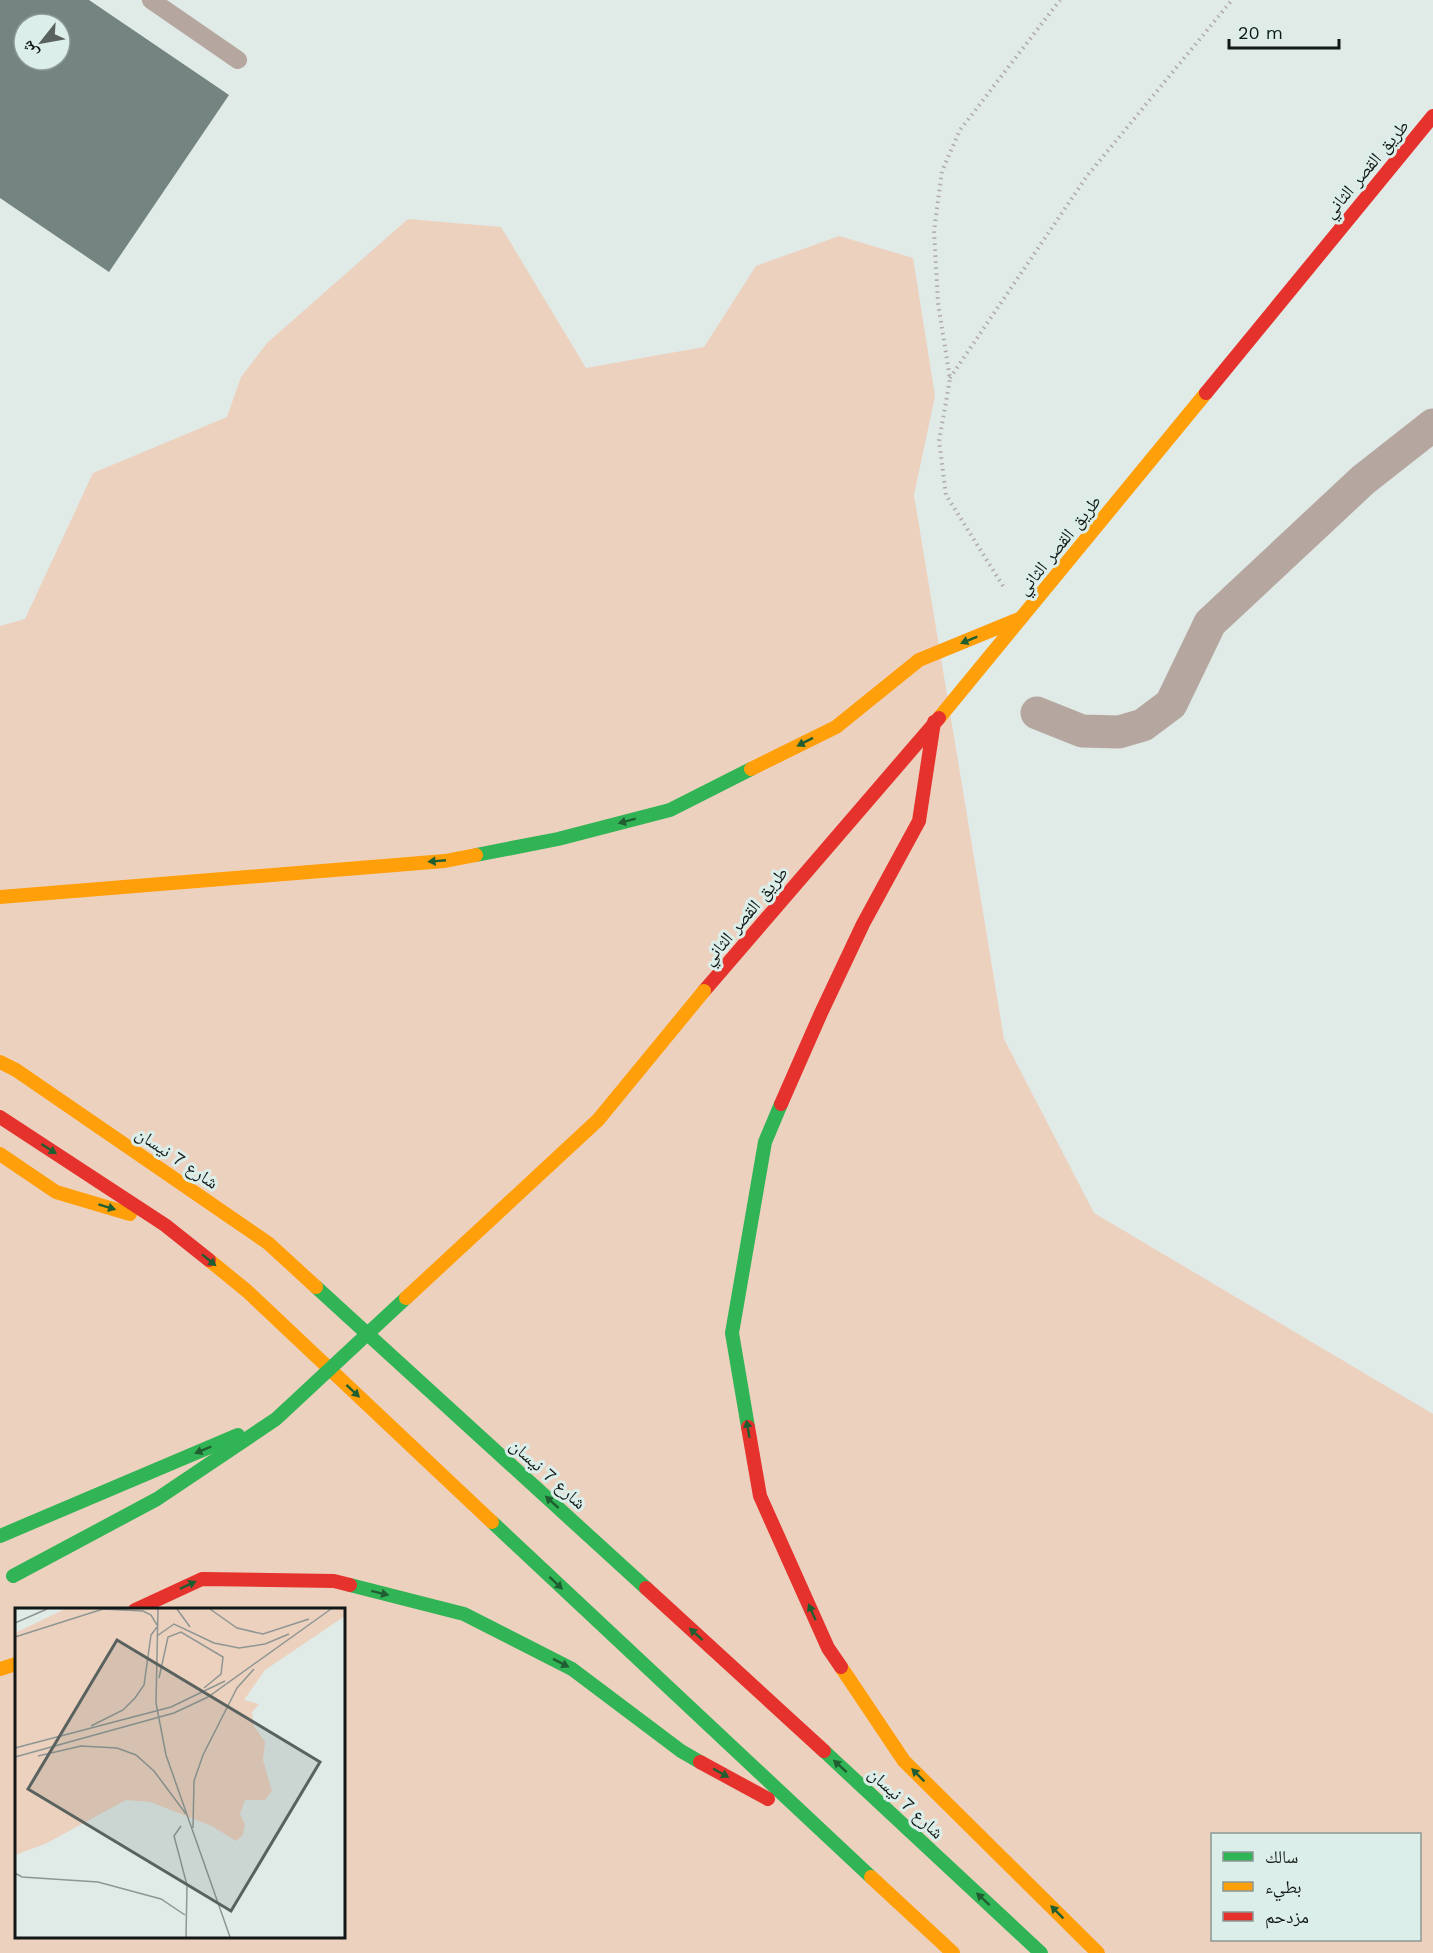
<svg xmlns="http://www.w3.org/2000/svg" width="1433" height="1953" viewBox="0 0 1433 1953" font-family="'Work Sans','Noto Naskh Arabic',sans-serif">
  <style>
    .green { fill: #edd1bf; fill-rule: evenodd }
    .building { fill: #748480; fill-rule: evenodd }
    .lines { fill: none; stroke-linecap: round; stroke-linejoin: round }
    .path { stroke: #b0aba6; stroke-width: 4; stroke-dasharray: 1.5 4.5; stroke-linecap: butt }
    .lane { stroke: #b5a79f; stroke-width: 18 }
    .street { stroke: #b5a79f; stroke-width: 33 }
    .fast { stroke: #30b455; stroke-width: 14 }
    .slow { stroke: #ff9f0a; stroke-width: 14 }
    .jam { stroke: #e5322d; stroke-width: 14 }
    .fast-bridge { stroke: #30b455; stroke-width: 14 }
    .slow-bridge { stroke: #ff9f0a; stroke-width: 14 }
    .oneway { fill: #205e32 }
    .labels { text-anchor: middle; stroke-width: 6; stroke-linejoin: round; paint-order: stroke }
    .street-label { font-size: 18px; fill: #121816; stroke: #dceee9 }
    .inset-road { fill: none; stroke: #8e9693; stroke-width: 1.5 }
    .view { fill: #5a625f; fill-opacity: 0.15; stroke: #5a625f; stroke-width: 3 }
    .inset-edge { fill: none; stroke: #121816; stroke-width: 3 }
  </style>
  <rect width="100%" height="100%" fill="#e0eae7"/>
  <path class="green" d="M408,219l93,8 85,141 118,-21 52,-81 83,-30 74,22 22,138 -21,99 90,544 90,174 339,201v539h-1433v-1327l25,-7 68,-146 134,-56 14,-40 26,-34zM16,1610h328v326h-328zM1212,1834h208v106h-208z"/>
  <path class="building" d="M0,0h89l140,95 -120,177 -109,-74zM24,24h36v36h-36z"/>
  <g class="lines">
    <path class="path" d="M950,378l137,-202 145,-176
      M1003,586l-57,-91 -7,-54 11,-62 -12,-76 -4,-72 8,-60 18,-41 100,-130"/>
    <path class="lane" d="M151,0l87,60"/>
    <path class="street" d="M1037,713l45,18 37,1 24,-7 28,-21 39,-81 153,-143 70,-55"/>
    <path class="fast" d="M476,855l82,-16 112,-29 81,-41
      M316,1287l330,301
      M748,1427l-16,-94 33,-191 16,-38
      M492,1522l379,355
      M0,1536l238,-101
      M350,1585l114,29 108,55 109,82 19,11
      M824,1751l217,202"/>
    <path class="slow" d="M939,718l267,-325
      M751,769l85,-42 83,-67 100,-41
      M0,897l445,-36 31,-6
      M0,1062l16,8 252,173 48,44
      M0,1154l56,38 74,22
      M209,1260l38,31 245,231
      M841,1667l63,94 194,192
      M0,1669l16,-5
      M871,1877l82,76"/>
    <path class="jam" d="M1206,393l227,-277
      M704,991l235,-273
      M781,1104l40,-91 42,-89 56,-103 15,-99
      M0,1117l165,108 44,35
      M748,1427l12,69 68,152 13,19
      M646,1588l178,163
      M135,1610l67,-31 132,2 16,4
      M700,1762l68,37"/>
    <path class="fast-bridge" d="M13,1576l144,-77 119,-80 130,-121"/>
    <path class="slow-bridge" d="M406,1298l192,-178 106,-129"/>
  </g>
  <defs><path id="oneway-solid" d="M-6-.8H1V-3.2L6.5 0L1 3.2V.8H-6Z" transform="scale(1.5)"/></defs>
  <g class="oneway">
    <use href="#oneway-solid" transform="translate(969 640) rotate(158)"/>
    <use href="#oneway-solid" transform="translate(805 742) rotate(153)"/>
    <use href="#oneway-solid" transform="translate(627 821) rotate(165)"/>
    <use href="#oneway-solid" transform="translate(437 861) rotate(175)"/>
    <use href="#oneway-solid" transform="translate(49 1149) rotate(33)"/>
    <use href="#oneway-solid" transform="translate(107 1207) rotate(17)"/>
    <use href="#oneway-solid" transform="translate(209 1260) rotate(39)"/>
    <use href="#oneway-solid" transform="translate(353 1391) rotate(43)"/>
    <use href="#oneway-solid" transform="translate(748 1429) rotate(-100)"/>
    <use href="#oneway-solid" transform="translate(203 1450) rotate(157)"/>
    <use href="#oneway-solid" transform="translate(552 1502) rotate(-138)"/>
    <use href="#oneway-solid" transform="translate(556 1583) rotate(43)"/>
    <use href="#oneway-solid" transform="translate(188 1585) rotate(-25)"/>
    <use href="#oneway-solid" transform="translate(380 1593) rotate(14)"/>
    <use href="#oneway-solid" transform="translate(812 1612) rotate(-114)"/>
    <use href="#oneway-solid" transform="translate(696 1634) rotate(-138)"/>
    <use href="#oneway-solid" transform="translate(561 1663) rotate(27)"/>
    <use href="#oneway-solid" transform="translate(840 1766) rotate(-138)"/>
    <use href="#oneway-solid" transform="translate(721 1773) rotate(29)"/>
    <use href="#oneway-solid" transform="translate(918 1775) rotate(-135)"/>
    <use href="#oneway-solid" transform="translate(983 1899) rotate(-137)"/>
    <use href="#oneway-solid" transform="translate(1057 1912) rotate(-135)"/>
  </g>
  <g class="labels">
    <g class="street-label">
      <text transform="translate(1366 169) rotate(-50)" y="6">طريق القصر الثاني</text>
      <text transform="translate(1059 545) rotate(-51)" y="6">طريق القصر الثاني</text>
      <text transform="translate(745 916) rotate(-50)" y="6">طريق القصر الثاني</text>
      <text transform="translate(177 1158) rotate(34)" y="6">شارع 7 نيسان</text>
      <text transform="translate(548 1474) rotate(42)" y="6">شارع 7 نيسان</text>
      <text transform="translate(906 1803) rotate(43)" y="6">شارع 7 نيسان</text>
    </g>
  </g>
  <g transform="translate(15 1608)">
    <rect width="330" height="330" fill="#e0eae7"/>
    <path d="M50,1h280v7l-80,54 -21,30 15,4 -7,8 2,14 11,16 -2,18 9,31 -7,9h-20l-5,14 5,10 -2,11 -7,6 -24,-15 -62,-24 -24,-2 -81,44 -30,11v-222z" fill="#edd1bf"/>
    <path class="inset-road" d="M143,1l-2,94 10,52 64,182M162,1l13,18M195,1l27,19 26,6 46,-15M0,15l32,-14M142,28l17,-12 40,19 25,5 26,-4 24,-10M0,29l88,-28 40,2 8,4 6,10M144,70l9,-41 13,-5 42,25 -2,17 -17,14M76,118l32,-16 12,-12 9,-13 7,-50 6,-8M0,140l156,-41 54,-26M23,148l43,-10 36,2 19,7 18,16 32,43M0,149l159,-44 34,-16 123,-88M166,218l-7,10 13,49 -1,52M178,220l1,-47 9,-26 34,-67 17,-19M0,265l7,4 76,5 63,17 24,16"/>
    <path class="view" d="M102,32l203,122 -89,149 -203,-122z"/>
    <rect width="330" height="330" class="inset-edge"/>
  </g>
  <rect x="1211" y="1833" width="210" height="108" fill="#dceee9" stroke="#8b9895" stroke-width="1.5"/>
  <rect x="1223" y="1852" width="30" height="9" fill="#30b455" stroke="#8b9895" stroke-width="1.5"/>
  <text x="1265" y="1863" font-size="18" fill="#121816">سالك</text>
  <rect x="1223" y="1882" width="30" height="9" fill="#ff9f0a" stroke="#8b9895" stroke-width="1.5"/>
  <text x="1265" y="1893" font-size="18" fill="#121816">بطيء</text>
  <rect x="1223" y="1912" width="30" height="9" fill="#e5322d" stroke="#8b9895" stroke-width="1.5"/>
  <text x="1265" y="1923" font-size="18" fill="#121816">مزدحم</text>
  <g transform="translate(42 42) rotate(239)"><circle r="28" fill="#dceee9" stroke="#8b9895" stroke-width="1.5"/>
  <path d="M0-4.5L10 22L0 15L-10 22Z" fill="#5a625f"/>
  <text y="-9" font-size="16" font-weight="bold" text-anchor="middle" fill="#121816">ش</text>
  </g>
  <path d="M1229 39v9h110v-9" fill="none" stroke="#121816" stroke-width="3"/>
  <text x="1238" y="39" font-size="18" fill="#121816" stroke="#dceee9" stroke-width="4.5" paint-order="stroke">20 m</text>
</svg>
